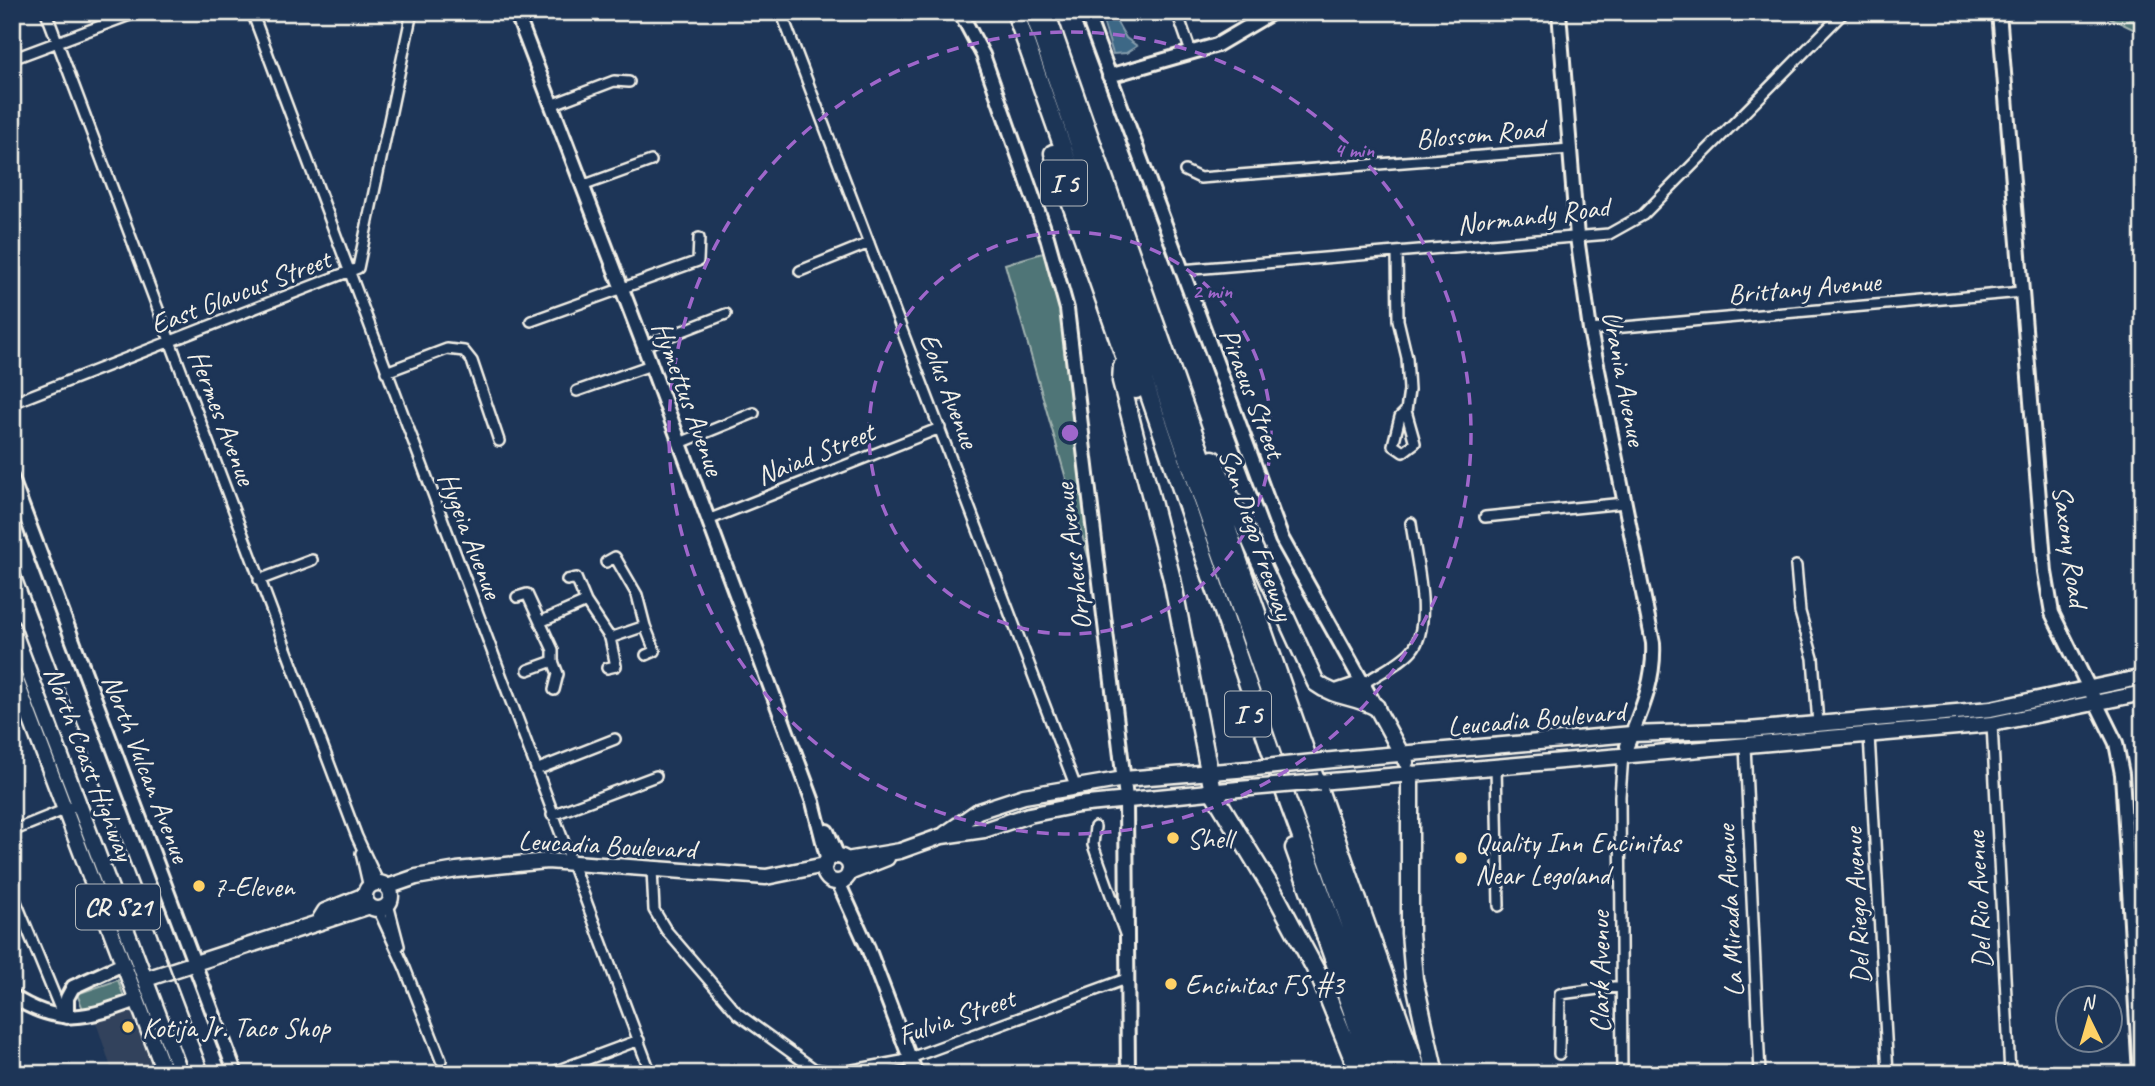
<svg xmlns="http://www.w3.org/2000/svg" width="2155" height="1086" viewBox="0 0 2155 1086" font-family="Caveat,sans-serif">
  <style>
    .built { fill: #30425c }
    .green { fill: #507577; stroke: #a2b3b0; stroke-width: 2 }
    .water { fill: #3e6786; stroke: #879ead; stroke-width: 2 }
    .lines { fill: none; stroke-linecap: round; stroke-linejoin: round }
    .street-casing { stroke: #f4f1e8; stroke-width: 14 }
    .secondary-casing { stroke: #f4f1e8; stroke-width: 18 }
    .primary-casing { stroke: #f4f1e8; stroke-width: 19 }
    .highway-casing { stroke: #f4f1e8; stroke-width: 21 }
    .street { stroke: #1d3557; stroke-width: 9 }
    .secondary { stroke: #1d3557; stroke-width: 12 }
    .primary { stroke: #1d3557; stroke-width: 14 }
    .highway { stroke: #1d3557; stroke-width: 16 }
    .rail { stroke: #f4f1e8; stroke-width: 2.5 }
    .primary-bridge-casing { stroke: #f4f1e8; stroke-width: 19; stroke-linecap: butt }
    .primary-bridge { stroke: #1d3557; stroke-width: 14 }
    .ring { fill: none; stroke: #9f67cb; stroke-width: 3.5; stroke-dasharray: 12 9 }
    .poi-dot { fill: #ffd166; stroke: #1d3557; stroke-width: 2.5 }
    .labels { text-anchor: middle; stroke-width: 6; stroke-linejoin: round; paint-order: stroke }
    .shield { fill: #1d3557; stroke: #b4b9bc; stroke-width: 2 }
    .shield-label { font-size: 26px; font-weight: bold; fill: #f4f1e8 }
    .street-label { font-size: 28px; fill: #f4f1e8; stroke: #1d3557 }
    .poi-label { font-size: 28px; fill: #f4f1e8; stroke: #1d3557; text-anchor: start }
    .centre { fill: #9f67cb; stroke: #1d3557; stroke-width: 3.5 }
    .ring-label { font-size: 21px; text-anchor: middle; font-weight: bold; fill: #9f67cb; stroke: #1d3557; stroke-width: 6; stroke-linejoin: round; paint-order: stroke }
  </style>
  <rect width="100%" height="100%" fill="#1d3557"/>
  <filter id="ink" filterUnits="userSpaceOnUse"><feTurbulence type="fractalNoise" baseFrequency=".0143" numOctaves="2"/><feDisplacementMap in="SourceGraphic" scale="14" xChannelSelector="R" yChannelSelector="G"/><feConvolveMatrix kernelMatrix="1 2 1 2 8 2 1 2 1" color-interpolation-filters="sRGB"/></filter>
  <g filter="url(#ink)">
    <path class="built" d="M125,1009l6,2 5,8 20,55h-43l-18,-55z"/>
    <path class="green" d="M2098,12h45v22z
      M1053,250l52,366 -100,-352z
      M118,980l7,20 -40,14 -8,-20z"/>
    <path class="water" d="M1111,12l15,26 11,8 -11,7 -13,1 -12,-39z"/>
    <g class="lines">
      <g class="street-casing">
        <path id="street" d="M46,12l311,825 22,47
          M252,12l399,1062
          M781,12l294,773
          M1177,12l14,40
          M12,59l126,-47
          M551,105l63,-24 15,1
          M1185,171l15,7 370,-29
          M582,186l69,-25
          M1397,252l1,68 9,38 2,32 -3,21 9,32 -12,9 -10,-7 7,-28 6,-6
          M1181,270l428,-36 34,-19 201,-203
          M800,271l69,-28
          M531,321l167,-60 1,-23
          M1590,330l432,-38
          M644,346l82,-32
          M386,372l61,-23 17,2 8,10 27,80
          M577,391l74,-26
          M12,403l346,-135 54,-256
          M680,443l74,-30
          M1485,517l139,-14
          M708,520l232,-92
          M606,562l9,-5 22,38 8,31
          M1796,566l4,46 13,46 5,66
          M259,580l53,-20
          M567,580l9,-2 10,24
          M517,597l10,-3 26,56v11
          M540,622l46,-20 24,36 35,-12 10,25 -9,4
          M607,668l9,-2 -6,-28
          M528,670l25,-9 5,13 -4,16
          M1363,684c15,-11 37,-20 49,-34 22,-25 3,-95 -1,-127
          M1992,724l18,350
          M1869,735l19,339
          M1745,745l15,329
          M1496,766l3,140
          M536,770l79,-31
          M552,815l104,-39
          M1095,827l-2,18 32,89
          M12,831l67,-27
          M361,853l8,35
          M652,869l2,41 12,20 72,84 76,55 23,4 65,-12 224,-82
          M12,892l51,124
          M388,904l11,42
          M378,909l27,59 36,92
          M1559,1054l1,-60 62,-8
          M553,1072l86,-32
          M1622,1074l-2,-278 3,-42"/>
      </g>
      <g class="secondary-casing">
        <path id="secondary" d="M516,12l129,337 168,453 15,59
          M960,12l23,43 64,182 20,72 59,489 2,276
          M1086,12l196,527 94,168
          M1559,12l18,225 13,93 63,313c2,38 -12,68 -26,103
          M1999,12l46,560 7,41 64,130 6,31 18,300
          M1109,76l108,-31 56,-33
          M12,479l224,595
          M827,831l11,26
          M838,882l30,66 48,126
          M12,996c47,31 76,22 125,4
          M67,1017v-19l6,-11 50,-23"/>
      </g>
      <g class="primary-casing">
        <path id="primary" d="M12,627l169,447
          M12,670l153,404
          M1376,707l30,55
          M1352,758l280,-24 116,-4 243,-21 152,-32
          M1319,782l673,-58 151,-31
          M945,834l33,-23 46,-15 100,-17 113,-9
          M824 869a13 13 0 1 1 26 0a13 13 0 1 1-26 0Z
          M846,860l54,-9 42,-15 42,-6 45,-15 49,-10 161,-16
          M849,873l38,-15
          M365 896a13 13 0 1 1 26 0a13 13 0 1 1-26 0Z
          M387,887l29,-10 41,-7 90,-9 219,16 59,-12
          M320,919l5,-8 40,-16
          M146,979l224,-73"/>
      </g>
      <g class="highway-casing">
        <path id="highway" d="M1015,12l91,257 183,536 99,269
          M1033,12l369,1062
          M1046,12l373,1062
          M1053,153l83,237
          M1122,366l-1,15 51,198 41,213 62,102 45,84 39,96
          M1213,459l103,224c20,15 39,12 60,24
          M1336,693l27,-9
          M1410,774v159l4,46 21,95
          M1294,848l80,226"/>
      </g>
      <use href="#street" class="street"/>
      <use href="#secondary" class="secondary"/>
      <use href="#primary" class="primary"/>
      <use href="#highway" class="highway"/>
      <path class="rail" d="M12,551l198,523"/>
      <g class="primary-bridge-casing">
        <path id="primary-bridge" d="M1237,770l115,-12
          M1239,789l80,-7"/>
      </g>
      <use href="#primary-bridge" class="primary-bridge"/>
    </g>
  </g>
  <g class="ring">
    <circle cx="1070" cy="433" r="201"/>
    <circle cx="1070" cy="433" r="401"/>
  </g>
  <g class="poi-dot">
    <circle cx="1173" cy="838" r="7"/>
    <circle cx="1461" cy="858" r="7"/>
    <circle cx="199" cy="886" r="7"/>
    <circle cx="1171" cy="984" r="7"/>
    <circle cx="128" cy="1027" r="7"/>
  </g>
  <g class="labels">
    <g class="shield">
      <rect x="1041" y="160.5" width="46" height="45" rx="5"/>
      <rect x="1225" y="691.5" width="46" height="45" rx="5"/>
      <rect x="76" y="884.5" width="84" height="45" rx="5"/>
    </g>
    <g class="shield-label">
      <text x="1064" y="192">I 5</text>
      <text x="1248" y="723">I 5</text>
      <text x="118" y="916">CR S21</text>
    </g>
    <g class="street-label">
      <text transform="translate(1480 133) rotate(-5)" y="10">Blossom Road</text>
      <text transform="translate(1533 215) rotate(-7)" y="10">Normandy Road</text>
      <text transform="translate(1804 287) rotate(-5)" y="10">Brittany Avenue</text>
      <text transform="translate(240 291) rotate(-21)" y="10">East Glaucus Street</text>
      <text transform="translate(1625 378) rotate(79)" y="10">Urania Avenue</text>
      <text transform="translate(950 390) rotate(69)" y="10">Eolus Avenue</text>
      <text transform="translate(1253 393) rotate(69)" y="10">Piraeus Street</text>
      <text transform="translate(689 398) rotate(70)" y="10">Hymettus Avenue</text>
      <text transform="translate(223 417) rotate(69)" y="10">Hermes Avenue</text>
      <text transform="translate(815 453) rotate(-22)" y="10">Naiad Street</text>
      <text transform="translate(1257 534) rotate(71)" y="10">San Diego Freeway</text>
      <text transform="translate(471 535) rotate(69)" y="10">Hygeia Avenue</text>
      <text transform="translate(2071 546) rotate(82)" y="10">Saxony Road</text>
      <text transform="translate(1072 557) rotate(-97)" y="10">Orpheus Avenue</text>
      <text transform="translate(1536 718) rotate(-5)" y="10">Leucadia Boulevard</text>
      <text transform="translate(90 763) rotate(69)" y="10">North Coast Highway</text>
      <text transform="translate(147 768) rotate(69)" y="10">North Vulcan Avenue</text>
      <text transform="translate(607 844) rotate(3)" y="10">Leucadia Boulevard</text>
      <text transform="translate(1978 900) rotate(-93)" y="10">Del Rio Avenue</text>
      <text transform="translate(1856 906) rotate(-93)" y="10">Del Riego Avenue</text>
      <text transform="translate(1729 911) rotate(-93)" y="10">La Mirada Avenue</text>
      <text transform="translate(1599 972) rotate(-90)" y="10">Clark Avenue</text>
      <text transform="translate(956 1016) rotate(-19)" y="10">Fulvia Street</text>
    </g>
    <g class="poi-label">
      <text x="1187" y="848">Shell</text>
      <text x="1475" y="852">Quality Inn Encinitas<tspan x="1475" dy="32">Near Legoland</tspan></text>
      <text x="213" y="896">7-Eleven</text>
      <text x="1185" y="994">Encinitas FS #3</text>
      <text x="142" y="1037">Kotija Jr. Taco Shop</text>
    </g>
  </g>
  <circle cx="1070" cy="433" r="10" class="centre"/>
  <g class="ring-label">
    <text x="1354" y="157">4 min</text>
    <text x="1212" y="298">2 min</text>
  </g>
  <rect width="2155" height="1086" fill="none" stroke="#1d3557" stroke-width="42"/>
  <rect x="21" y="21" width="2113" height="1044" fill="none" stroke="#f4f1e8" stroke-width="2.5" filter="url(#ink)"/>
  <g transform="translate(2089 1019) rotate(355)"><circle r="33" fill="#1d3557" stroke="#738091" stroke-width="2"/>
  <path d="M0-5L12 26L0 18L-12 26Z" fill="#ffd166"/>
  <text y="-10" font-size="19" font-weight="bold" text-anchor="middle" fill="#f4f1e8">N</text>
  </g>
</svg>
